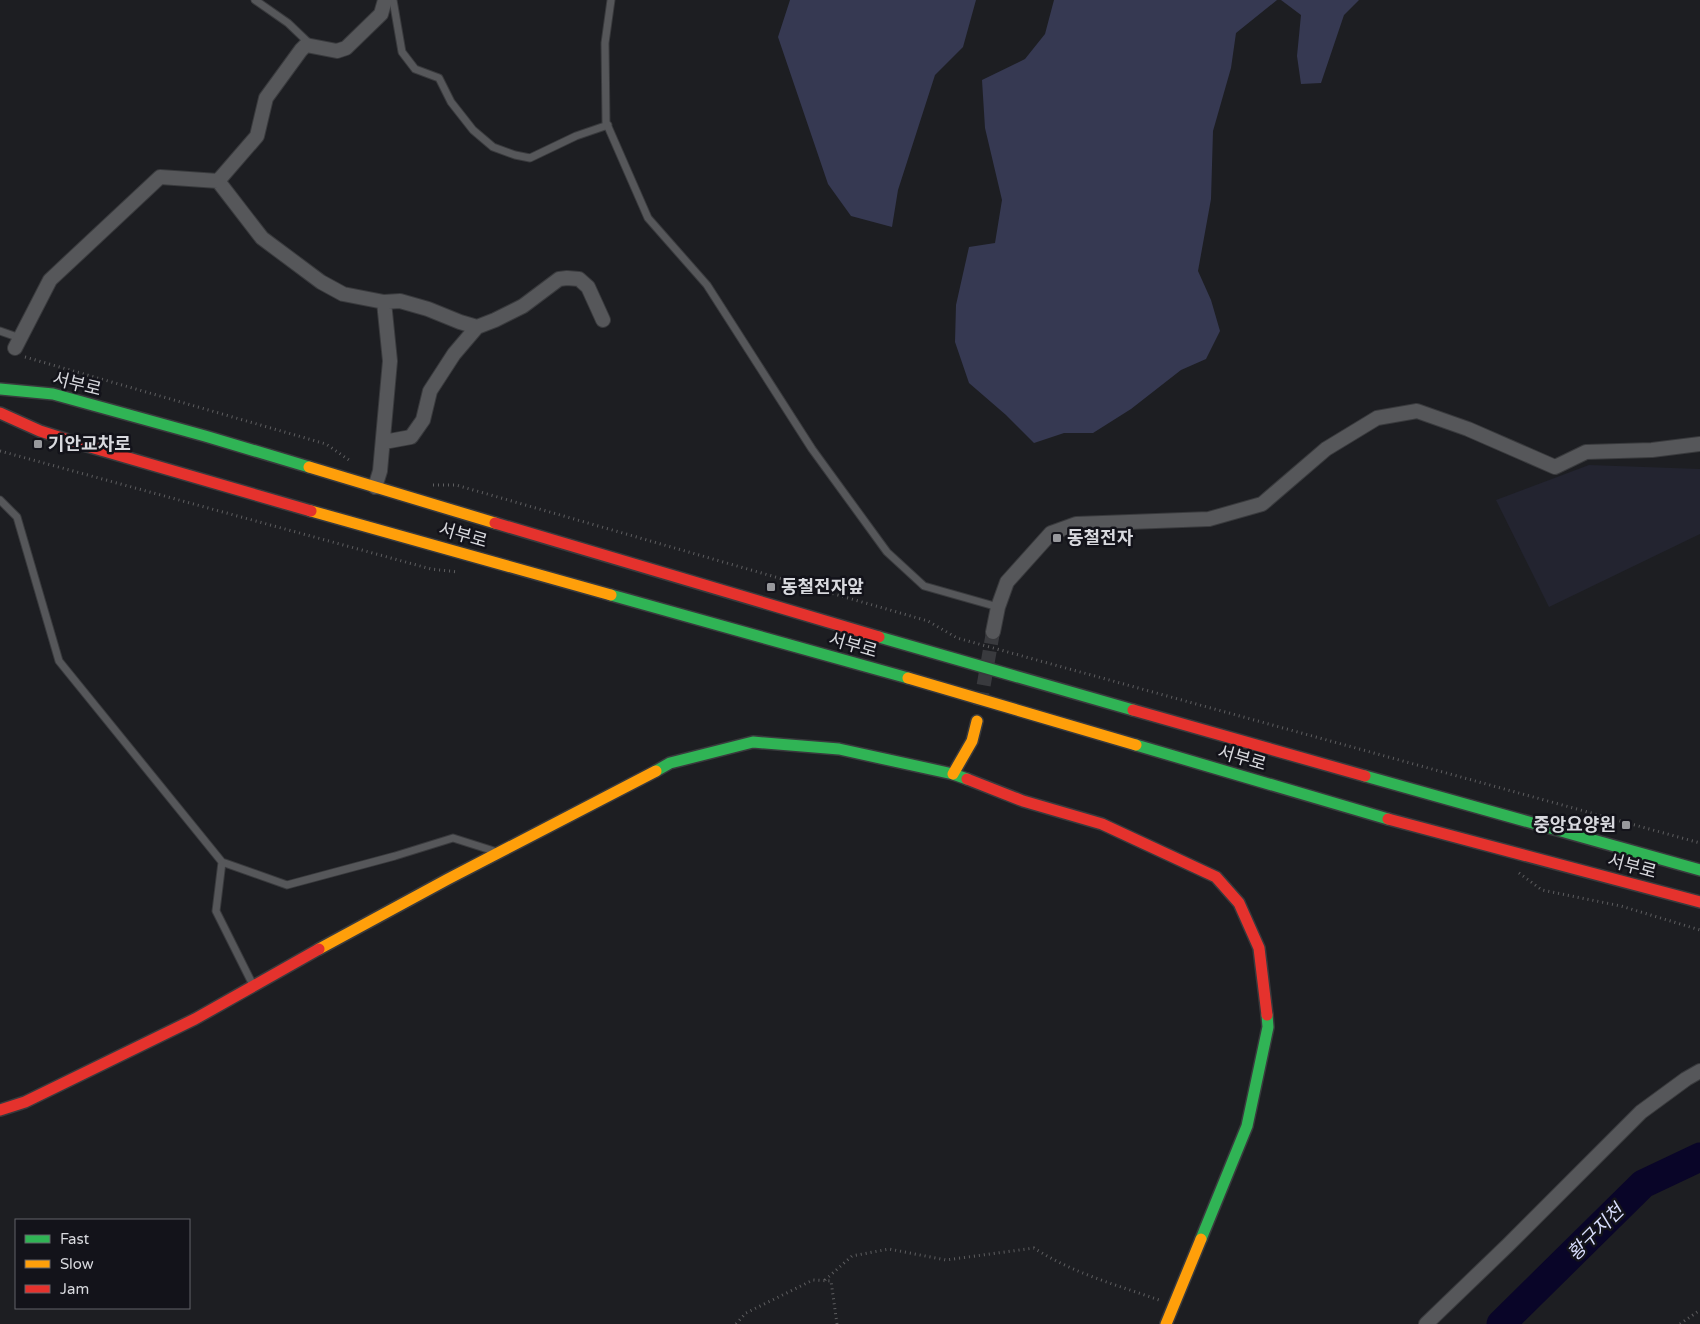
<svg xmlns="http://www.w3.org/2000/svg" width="1700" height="1324" viewBox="0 0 1700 1324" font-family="'Varela Round','Noto Sans KR',sans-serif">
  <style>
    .built { fill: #232430 }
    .green { fill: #363952 }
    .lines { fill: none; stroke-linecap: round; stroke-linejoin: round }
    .river { stroke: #090528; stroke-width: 29 }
    .street-tunnel { stroke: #393a3e; stroke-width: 14; stroke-dasharray: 14 7; stroke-linecap: butt }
    .lane-casing { stroke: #393a3d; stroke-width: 9 }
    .street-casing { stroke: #393a3d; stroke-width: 16 }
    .fast-casing { stroke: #393a3d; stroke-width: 14 }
    .slow-casing { stroke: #393a3d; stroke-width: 14 }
    .jam-casing { stroke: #393a3d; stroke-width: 14 }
    .path { stroke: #5e5e60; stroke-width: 3; stroke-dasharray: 1 4; stroke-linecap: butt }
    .lane { stroke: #56575a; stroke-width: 7 }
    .street { stroke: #56575a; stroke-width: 14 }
    .fast { stroke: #30b455; stroke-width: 11 }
    .slow { stroke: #ff9f0a; stroke-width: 11 }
    .jam { stroke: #e5322d; stroke-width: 11 }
    .poi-dot { fill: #97989c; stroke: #13131a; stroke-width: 2 }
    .labels { text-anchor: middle; stroke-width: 5; stroke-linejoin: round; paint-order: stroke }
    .street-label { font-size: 18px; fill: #d8d9de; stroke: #13131a }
    .poi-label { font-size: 18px; font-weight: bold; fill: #d8d9de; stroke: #13131a; text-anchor: start }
    .water-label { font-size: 19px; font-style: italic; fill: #d9defd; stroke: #13131a }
  </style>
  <rect width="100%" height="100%" fill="#1d1e22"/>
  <path class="built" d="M1589,465l111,4v65l-151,73 -53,-107z"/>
  <path class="green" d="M790,0h186l-13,47 -28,28 -37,115 -6,37 -41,-11 -23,-32 -50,-147z
    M1054,0h223l-41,33 -5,35 -18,63 -2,68 -13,72 13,29 9,31 -14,28 -25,11 -50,39 -38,24h-29l-30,10 -28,-28 -37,-32 -14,-41 1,-37 13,-58 26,-4 7,-43 -17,-72 -3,-48 43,-21 20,-25z
    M1281,0h78l-15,15 -23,68 -20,1 -4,-28 4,-41z"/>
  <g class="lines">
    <path class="river" d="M1501,1324l142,-140 57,-27"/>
    <path class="street-tunnel" d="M980,706l13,-74"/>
    <g class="lane-casing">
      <path id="lane" d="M255,0l33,23 23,22
        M393,0l9,52 13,17 24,9 12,24 22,28 20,17 22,8 15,3 46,-22 32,-11
        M611,0l-6,43 1,79 42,96 59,67 105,164 75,103 37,34 74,21
        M0,331l20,7
        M0,500l17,17 42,144 163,201 65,23 108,-29 58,-18 41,13
        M222,862l-6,49 36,72"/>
    </g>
    <g class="street-casing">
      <path id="street" d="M218,181l44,57 59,44 22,12 41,8 6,59 -10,110 -5,16
        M384,302l16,-1 28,8 32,13 17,5 18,-7 28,-14 36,-27 8,-1 12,1 9,8 15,33
        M15,348l35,-68 110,-103 58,4 39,-45 9,-38 35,-48 5,-5 31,6 9,-3 35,-34 4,-14
        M384,442l27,-5 5,-7 7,-10 7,-29 24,-37 23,-27
        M993,632l5,-25 9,-25 44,-49 25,-9 133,-5 53,-15 64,-55 51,-31 40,-7 51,18 87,38 31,-15 66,-2 48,-6
        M1426,1324l82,-79 133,-133 45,-33 14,-8"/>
    </g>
    <g class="fast-casing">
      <path id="fast" d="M0,389l53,5 152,42 104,31
        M611,595l297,83
        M879,637l254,73
        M1136,745l252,74
        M656,771l14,-8 83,-21 86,7 114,25 14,5
        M1365,776l335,94
        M1201,1239l46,-113 21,-99 -1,-12"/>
    </g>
    <g class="slow-casing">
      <path id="slow" d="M309,467l186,56
        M311,511l300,84
        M908,678l228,67
        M953,774l19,-33 5,-20
        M319,949l129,-70 208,-108
        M1166,1324l35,-85"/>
    </g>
    <g class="jam-casing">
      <path id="jam" d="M0,413l40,18 47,15 224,65
        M495,523l384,114
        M1133,710l232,66
        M967,779l56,22 79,23 114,53 23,26 20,45 8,67
        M1388,819l312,83
        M0,1110l25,-8 170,-83 124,-70"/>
    </g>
    <path class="path" d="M25,357l301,87 23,16
      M0,451l431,118 27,3
      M433,485h23l472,136 29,17 743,205
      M1519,873l23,17 79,16 79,24
      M825,1280l27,-24 37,-7 57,11 88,-12c38,25 83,37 125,52
      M736,1324l10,-11 67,-33 18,1 6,43
      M1680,1324l20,-14"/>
    <use href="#lane" class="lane"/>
    <use href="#street" class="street"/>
    <use href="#fast" class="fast"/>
    <use href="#slow" class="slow"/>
    <use href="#jam" class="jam"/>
  </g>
  <g class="poi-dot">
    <rect x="33" y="439" width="10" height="10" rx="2.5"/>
    <rect x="1052" y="533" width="10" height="10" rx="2.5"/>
    <rect x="766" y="582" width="10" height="10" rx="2.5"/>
    <rect x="1621" y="820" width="10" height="10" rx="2.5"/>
  </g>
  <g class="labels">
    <g class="street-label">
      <text transform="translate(77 384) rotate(14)" y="6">서부로</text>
      <text transform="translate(463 535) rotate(16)" y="6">서부로</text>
      <text transform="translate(853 645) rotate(16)" y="6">서부로</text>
      <text transform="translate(1242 758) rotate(16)" y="6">서부로</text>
      <text transform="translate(1632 866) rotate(15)" y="6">서부로</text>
    </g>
    <g class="poi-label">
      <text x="48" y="450">기안교차로</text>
      <text x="1067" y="544">동철전자</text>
      <text x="781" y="593">동철전자앞</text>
      <text x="1616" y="831" text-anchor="end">중앙요양원</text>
    </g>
    <g class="water-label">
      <text transform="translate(1595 1232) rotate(-45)" y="7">황구지천</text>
    </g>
  </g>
  <rect x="15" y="1219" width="175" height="90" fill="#13131a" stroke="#626268"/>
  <rect x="25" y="1235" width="25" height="8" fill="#30b455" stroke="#626268"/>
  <text x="60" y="1244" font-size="15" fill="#d8d9de">Fast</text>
  <rect x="25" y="1260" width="25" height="8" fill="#ff9f0a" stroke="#626268"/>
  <text x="60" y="1269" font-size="15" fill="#d8d9de">Slow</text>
  <rect x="25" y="1285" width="25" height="8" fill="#e5322d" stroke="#626268"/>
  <text x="60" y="1294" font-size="15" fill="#d8d9de">Jam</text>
</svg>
